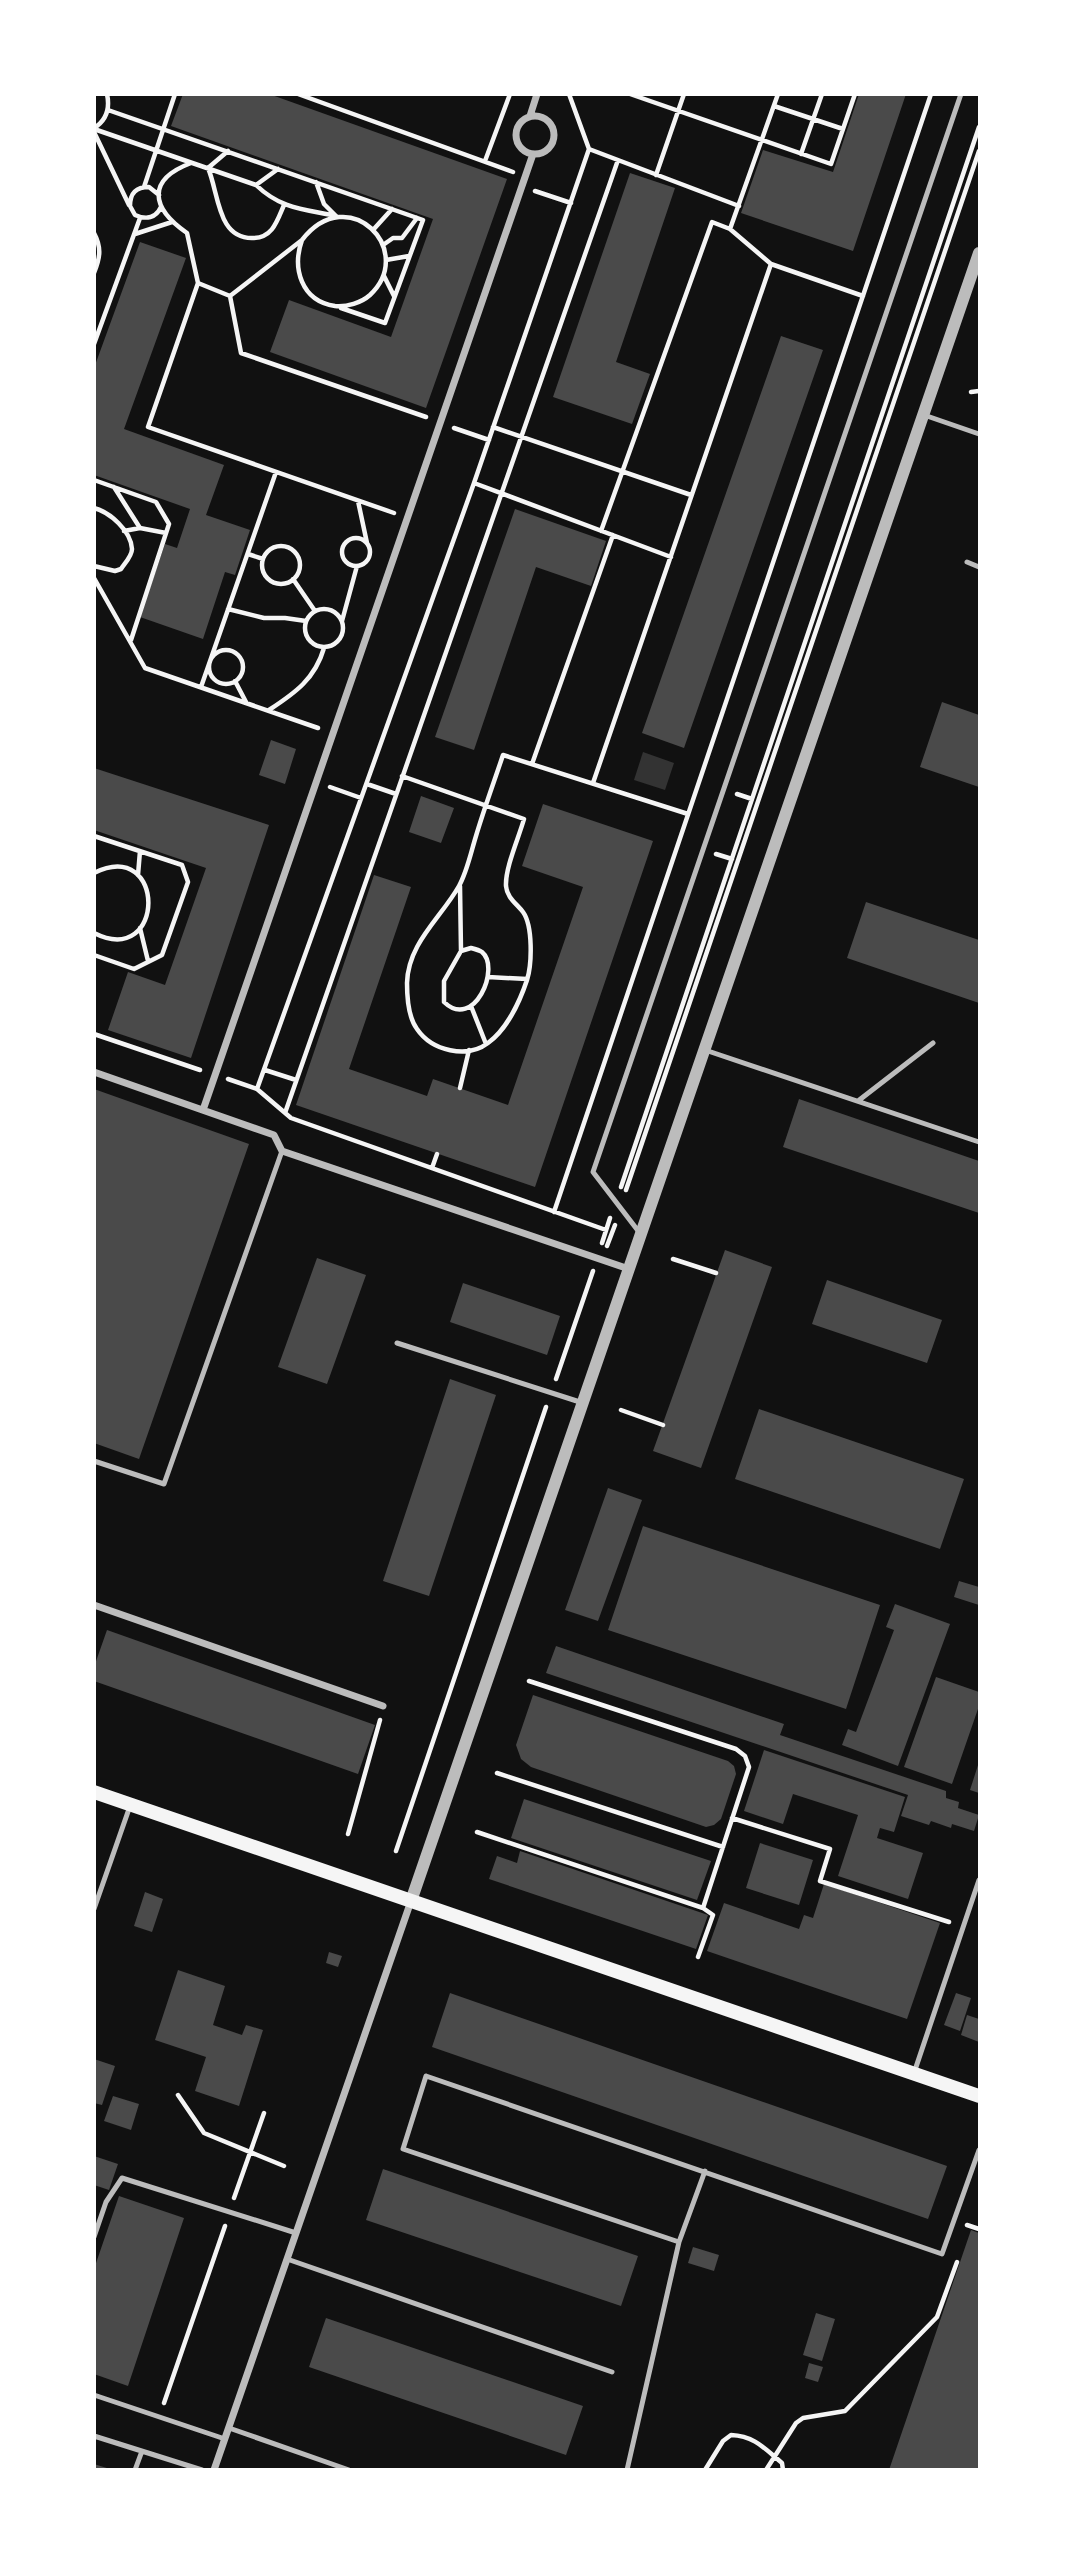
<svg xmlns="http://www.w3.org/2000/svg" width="1074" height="2564" viewBox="0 0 1074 2564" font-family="'Noto Sans',sans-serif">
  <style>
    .water { fill: #333 }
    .building { fill: #4a4a4a }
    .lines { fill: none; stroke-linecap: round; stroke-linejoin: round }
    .path { stroke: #f5f5f5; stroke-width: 4.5 }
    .service { stroke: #bcbcbc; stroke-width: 5 }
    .minor { stroke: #bcbcbc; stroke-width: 7 }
    .tertiary { stroke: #bcbcbc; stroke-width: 12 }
    .secondary { stroke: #f5f5f5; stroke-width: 14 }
  </style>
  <rect width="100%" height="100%" fill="#111"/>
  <path class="water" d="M643,752l31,11 -9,27 -31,-10z"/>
  <path class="building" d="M183,94h86l238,85 -81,229 -156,-56 19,-52 102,37 42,-118 -262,-93z
    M859,94h47l-53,157 -112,-38 22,-63 70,22z
    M630,173l45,15 -59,174 34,12 -18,50 -79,-27z
    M140,242l46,16 -62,171 100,36 -18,50 44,15 -15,45 -10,-3 -22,67 -63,-22 25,-73 12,4 13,-39 -96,-34v-107z
    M781,336l42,14 -139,398 -42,-15z
    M515,509l91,32 -15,45 -55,-19 -62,183 -39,-13z
    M942,702l37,13v72l-59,-20z
    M271,740l25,9 -11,35 -26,-9z
    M94,768l175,57 -78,233 -83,-28 20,-58 37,13 41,-117 -112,-38z
    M421,796l33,12 -13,35 -32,-11z
    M543,804l110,37 -118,346 -239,-82 78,-230 37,12 -62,182 78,27 6,-17 75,26 75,-218 -61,-21z
    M866,902l113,38v63l-132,-45z
    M94,1089l155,55 -110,315 -45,-16z
    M799,1099l180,62v52l-196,-66z
    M725,1250l47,17 -71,201 -48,-17z
    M317,1258l49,17 -39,109 -49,-17z
    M827,1280l115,40 -15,43 -115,-39z
    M463,1283l97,33 -13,39 -97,-33z
    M450,1379l46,16 -67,201 -46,-15z
    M759,1409l205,70 -24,70 -205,-70z
    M608,1488l34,12 -44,121 -33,-11z
    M643,1526l237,79 -34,104 -238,-79z
    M959,1581l20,6v18l-25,-8z
    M895,1604l55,20 -52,142 -56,-21 6,-16 8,3 38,-102 -8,-3z
    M107,1630l268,95 -17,49 -264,-93v-14z
    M556,1646l228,78 -4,11 166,56v7l13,4 -1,6 21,7 -5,16 -22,-7 -1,4 -20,-7 -2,4 -28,-9 7,-21 -362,-122z
    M936,1677l43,15v14l-27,78 -48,-17z
    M533,1695l195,66 6,5 2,8 -15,45 -7,6 -8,2 -175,-60 -10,-8 -5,-14z
    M764,1750l141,47 -11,35 -14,-4 -3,10 46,15 -15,46 -70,-23 20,-61 -65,-21 -10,30 -39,-13z
    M979,1762v31l-9,-3z
    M524,1799l187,62 -14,39 -186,-62z
    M760,1843l53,17 -14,45 -53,-17z
    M520,1851l188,64 -12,34 -207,-70 8,-23 20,7z
    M824,1884l116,39 -33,96 -200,-68 17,-48 75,26 5,-14 9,3z
    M145,1892l18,7 -11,33 -18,-6z
    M329,1952l13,4 -4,11 -12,-4z
    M178,1970l47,16 -12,39 29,10 4,-10 17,5 -24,76 -44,-15 11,-34 -51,-17z
    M450,1993l497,173 -19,53 -496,-172z
    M956,1993l15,5 -11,33 -16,-6z
    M967,2015l12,4v23l-18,-7z
    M94,2059l21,7 -13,39 -8,-2z
    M113,2096l26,8 -8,26 -27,-9z
    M94,2156l24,8 -9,26 -15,-5z
    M383,2169l255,87 -17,50 -255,-86z
    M119,2196l65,22 -56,168 -34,-12v-105z
    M971,2230l8,3v237h-90z
    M693,2247l26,8 -5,16 -26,-8z
    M816,2313l19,6 -13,42 -19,-6z
    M326,2318l257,88 -17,49 -257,-88z
    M809,2363l14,4 -5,15 -13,-4z
    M94,2464l16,5v1h-16z"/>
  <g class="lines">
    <path class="path" d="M298,94l215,78
      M569,94l20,55 -115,334 -217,606 34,29 315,112
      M630,94l201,70 24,-70
      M774,106l69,23
      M108,110l315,110 -38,103 -44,-15
      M94,128c13,-8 16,-20 13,-34
      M94,129l162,56c25,24 47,24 80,31
      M94,132l35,73
      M589,149l150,57
      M228,151l-20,17c11,25 9,72 46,70 19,-1 23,-17 30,-33
      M801,154l21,-60
      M485,161l25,-67
      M191,163c-45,17 -40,45 -4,70l11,50 32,13 72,-56c47,-60 115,11 68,55 -9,8 -23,12 -35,11 -34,-5 -43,-38 -33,-66
      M656,175l28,-81
      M316,182l8,22 12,12
      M256,185l22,-16
      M144,187l31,-93
      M535,191l36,12
      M159,195l-10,-8c-13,0 -19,6 -19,19l5,9c11,5 21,3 26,-8
      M730,229l48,-135
      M373,230l19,-21
      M94,233c8,15 6,25 0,40
      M135,234l37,-12
      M383,245l10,-7h9l15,-20
      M386,260l23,-4
      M384,276l10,20
      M198,283l-50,144 246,86
      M230,296l11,57 185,64
      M94,344l46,-126
      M971,392l8,-1
      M493,427l198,68
      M454,428l35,12
      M94,480l62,22 13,22 -38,116
      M474,483l197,74
      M114,487l26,41
      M358,501l9,42
      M94,508c16,4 37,23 38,41 0,7 -7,14 -11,20l-6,2 -21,-5
      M124,531l16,-3 26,5
      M601,531l111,-309 18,7 41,35 92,32
      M342 552a14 14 0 1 1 28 0a14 14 0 1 1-28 0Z
      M262 565a19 19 0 1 1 38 0a19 19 0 1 1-38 0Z
      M248,554l15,5
      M94,578l51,90 173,60
      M293,579l22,32
      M305 628a19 19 0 1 1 38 0a19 19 0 1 1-38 0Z
      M228,609l36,9h21l21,3
      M342,621l15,-55
      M209 667a17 17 0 1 1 34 0a17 17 0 1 1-34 0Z
      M235,681l11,21
      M201,687l75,-215
      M269,710c26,-17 46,-31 55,-62
      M532,764l81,-229
      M402,776l122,43c-5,18 -19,49 -18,67 1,12 11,18 17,26 10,14 9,52 4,68 -7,21 -20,49 -39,63 -21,16 -56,8 -71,-14 -9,-12 -10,-31 -10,-46 1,-40 34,-65 52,-97 8,-14 12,-34 17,-50 8,-27 18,-54 27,-81l185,59
      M593,783l178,-519
      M367,784l29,10
      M330,787l31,11
      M737,794l15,5
      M94,836l88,29 6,17 -26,73 -28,14 -40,-14
      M716,854l16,5
      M94,873c73,-36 72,96 0,60
      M138,875l2,-24
      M460,886l1,65
      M140,928l8,33
      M471,948c4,1 8,2 11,4 19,16 -8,79 -38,50v-21l17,-30z
      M488,977l39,2
      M471,1006l15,38
      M94,1034l106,36
      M265,1070l31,10
      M228,1079l29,10
      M460,1088l9,-38
      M285,1113l333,-953
      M432,1168l5,-14
      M621,1187l358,-1060
      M626,1190l353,-1039
      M554,1212l377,-1118
      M602,1243l8,-25
      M607,1246l8,-21
      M673,1259l43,14
      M556,1379l37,-108
      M621,1410l42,15
      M529,1681l207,68 9,7 4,11 -46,141
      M497,1773l226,74
      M732,1818l98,31 -10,32 129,41
      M477,1832l226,76 10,7 -15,42
      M348,1834l32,-114
      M396,1851l150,-444
      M178,2095l26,38 80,33
      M234,2198l30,-85
      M967,2225l12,4
      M164,2403l61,-177
      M705,2470l18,-29 8,-6c24,1 34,14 51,28l1,7
      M766,2470l30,-47 7,-5 42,-7 92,-94 20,-55"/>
    <path class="service" d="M924,415l55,19
      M967,562l12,5
      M705,1050l274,92
      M858,1101l75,-58
      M639,1232l-46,-60 368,-1078
      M397,1343l186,60
      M94,1461l70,23 118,-333
      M94,1909l36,-103
      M914,2073l65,-193
      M94,2237l12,-35 16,-24 174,55
      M679,2242l-276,-93 23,-73 516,178 37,-104
      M287,2259l325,113
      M94,2395l131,44
      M229,2428l120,42
      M94,2436l108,34
      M135,2470l7,-19
      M627,2470l52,-228 26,-71"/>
    <path class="minor" d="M516 135a19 19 0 1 1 38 0a19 19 0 1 1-38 0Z
      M530,116l7,-22
      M94,1072l180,63 8,16 347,118
      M203,1110l330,-956
      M94,1605l289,101
      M214,2470l197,-569"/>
    <path class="tertiary" d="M411,1901l568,-1648"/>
    <path class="secondary" d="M94,1792l885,304"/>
  </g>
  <rect width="1074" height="2564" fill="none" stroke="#ffffff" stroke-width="192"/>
</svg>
